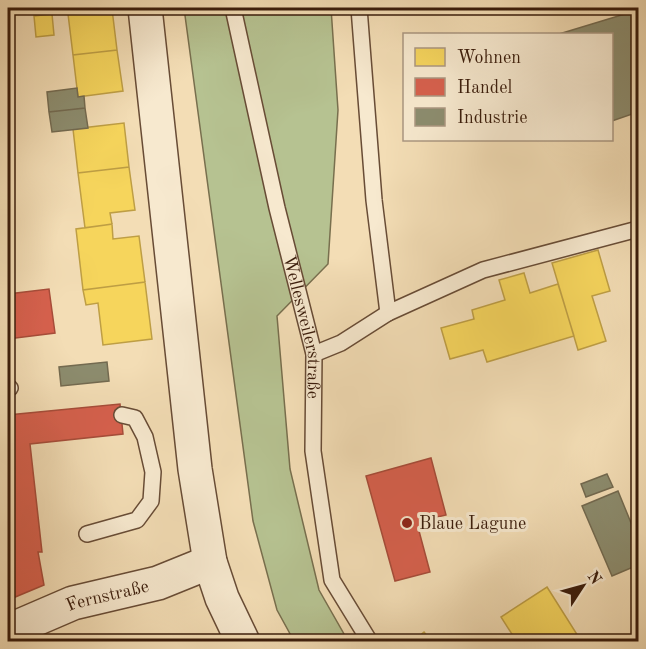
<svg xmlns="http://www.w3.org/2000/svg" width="646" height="649" viewBox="0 0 646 649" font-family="'Old Standard TT',serif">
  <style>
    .green { fill: #b6c291; stroke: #786f4e; stroke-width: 1.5 }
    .homes { fill: #f6d55c; stroke: #be9e44; stroke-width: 1.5 }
    .shops { fill: #d6604d; stroke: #a74c39; stroke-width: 1.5 }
    .industry { fill: #8c8c6e; stroke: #736a50; stroke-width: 1.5 }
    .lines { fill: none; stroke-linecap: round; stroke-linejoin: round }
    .service-casing { stroke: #684c36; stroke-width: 18 }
    .tertiary-casing { stroke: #684c36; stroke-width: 36 }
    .service { stroke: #f7e9cf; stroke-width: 15 }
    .tertiary { stroke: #f7e9cf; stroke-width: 33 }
    .poi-dot { fill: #8f2418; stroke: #f7e9cf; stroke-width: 2 }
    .labels { text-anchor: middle; stroke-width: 6; stroke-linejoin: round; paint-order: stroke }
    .street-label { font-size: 18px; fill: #3a1c0b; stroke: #f7e9cf }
    .poi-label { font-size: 18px; fill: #3a1c0b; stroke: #f7e9cf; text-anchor: start }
  </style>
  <rect width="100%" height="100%" fill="#f3ddb5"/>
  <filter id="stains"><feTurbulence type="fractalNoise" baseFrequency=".00333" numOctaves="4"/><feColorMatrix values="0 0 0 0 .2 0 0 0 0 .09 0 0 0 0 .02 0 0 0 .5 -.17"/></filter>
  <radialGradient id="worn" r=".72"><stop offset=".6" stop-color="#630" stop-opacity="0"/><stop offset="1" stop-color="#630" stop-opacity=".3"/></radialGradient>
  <path class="green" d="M184,8h147l7,102 -10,154 -51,52 13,153 29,121 29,51h-54l-17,-31 -24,-89z"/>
  <path class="homes" d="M112,9l5,41 -44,5 -5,-41z
    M52,14l2,21 -18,2 -2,-21z
    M117,50l6,41 -45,6 -5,-42z
    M124,123l5,44 -51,6 -5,-44z
    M129,167l6,43 -25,3 2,11 -27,4 -7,-55z
    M112,224l1,15 26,-3 6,46 -62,8 -7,-61z
    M598,250l12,41 -18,5 14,45 -28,9 -26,-87z
    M524,273l6,20 28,-9 16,52 -87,26 -4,-12 -33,9 -9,-31 33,-9 -2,-9 33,-10 -6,-20z
    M145,282l7,57 -49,6 -5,-42 -12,2 -3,-15z
    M547,587l31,49 -9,6h-52l-16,-25z
    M424,632l8,10h-20z"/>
  <path class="shops" d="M49,289l6,44 -47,6v-45z
    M120,404l3,30 -93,10 12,108h-4l6,33 -36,15v-185z
    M431,458l15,57 -13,3 3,9 -17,4 11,41 -35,9 -29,-105z"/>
  <path class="industry" d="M638,10v102l-26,9v-87h-53z
    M77,88l1,9 6,-1 1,12 -36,4 -2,-20z
    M85,108l3,20 -36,4 -3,-20z
    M107,362l2,19 -48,5 -2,-19z
    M607,474l6,13 -27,10 -5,-13z
    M618,491l20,49v25l-26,11 -30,-70z"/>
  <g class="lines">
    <g class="service-casing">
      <g id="service">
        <path id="s1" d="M233,8l44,200 37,146 -1,97 19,129 38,62"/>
        <path d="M359,8l15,192 14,113"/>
        <path d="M314,354l27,-11 47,-30 95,-43 155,-41"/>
        <path d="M8,389l2,-1"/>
        <path d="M87,534l50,-14 14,-19 2,-29 -8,-35 -10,-19 -13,-3"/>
      </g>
    </g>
    <g class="tertiary-casing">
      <g id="tertiary">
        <path d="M145,8l50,461 15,93 12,36 21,44"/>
        <path id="s2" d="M8,631l65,-28 85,-20 52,-21"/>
      </g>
    </g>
    <use href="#service" class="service"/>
    <use href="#tertiary" class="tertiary"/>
  </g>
  <circle class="poi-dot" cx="407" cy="523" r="6"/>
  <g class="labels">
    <g class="street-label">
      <text dy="6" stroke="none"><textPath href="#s1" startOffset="327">Wellesweilerstraße</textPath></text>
      <text dy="6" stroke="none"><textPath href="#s2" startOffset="106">Fernstraße</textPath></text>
    </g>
    <g class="poi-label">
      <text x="419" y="529">Blaue Lagune</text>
    </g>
  </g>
  <rect width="646" height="649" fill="none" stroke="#f3ddb5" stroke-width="30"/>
  <rect x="9" y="9" width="628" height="631" fill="none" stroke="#3a1c0b" stroke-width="3"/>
  <rect x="15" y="15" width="616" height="619" fill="none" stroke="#3a1c0b" stroke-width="1.5"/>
  <rect x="403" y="33" width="210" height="108" fill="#f7e9cf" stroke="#ab9781" stroke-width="1.5"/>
  <rect x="415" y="48" width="30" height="18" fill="#f6d55c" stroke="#ab9781" stroke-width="1.5"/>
  <text x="457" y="63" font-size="18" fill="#3a1c0b">Wohnen</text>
  <rect x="415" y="78" width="30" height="18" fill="#d6604d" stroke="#ab9781" stroke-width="1.5"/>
  <text x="457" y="93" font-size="18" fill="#3a1c0b">Handel</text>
  <rect x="415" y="108" width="30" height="18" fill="#8c8c6e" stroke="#ab9781" stroke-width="1.5"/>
  <text x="457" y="123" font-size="18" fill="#3a1c0b">Industrie</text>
  <g transform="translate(583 586) rotate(54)" stroke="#f7e9cf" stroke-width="4.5" paint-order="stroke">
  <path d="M0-4.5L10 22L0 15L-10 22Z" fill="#3a1c0b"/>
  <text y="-9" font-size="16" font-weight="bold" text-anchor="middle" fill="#3a1c0b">N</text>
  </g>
  <rect width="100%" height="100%" filter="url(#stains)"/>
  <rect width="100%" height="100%" fill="url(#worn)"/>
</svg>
